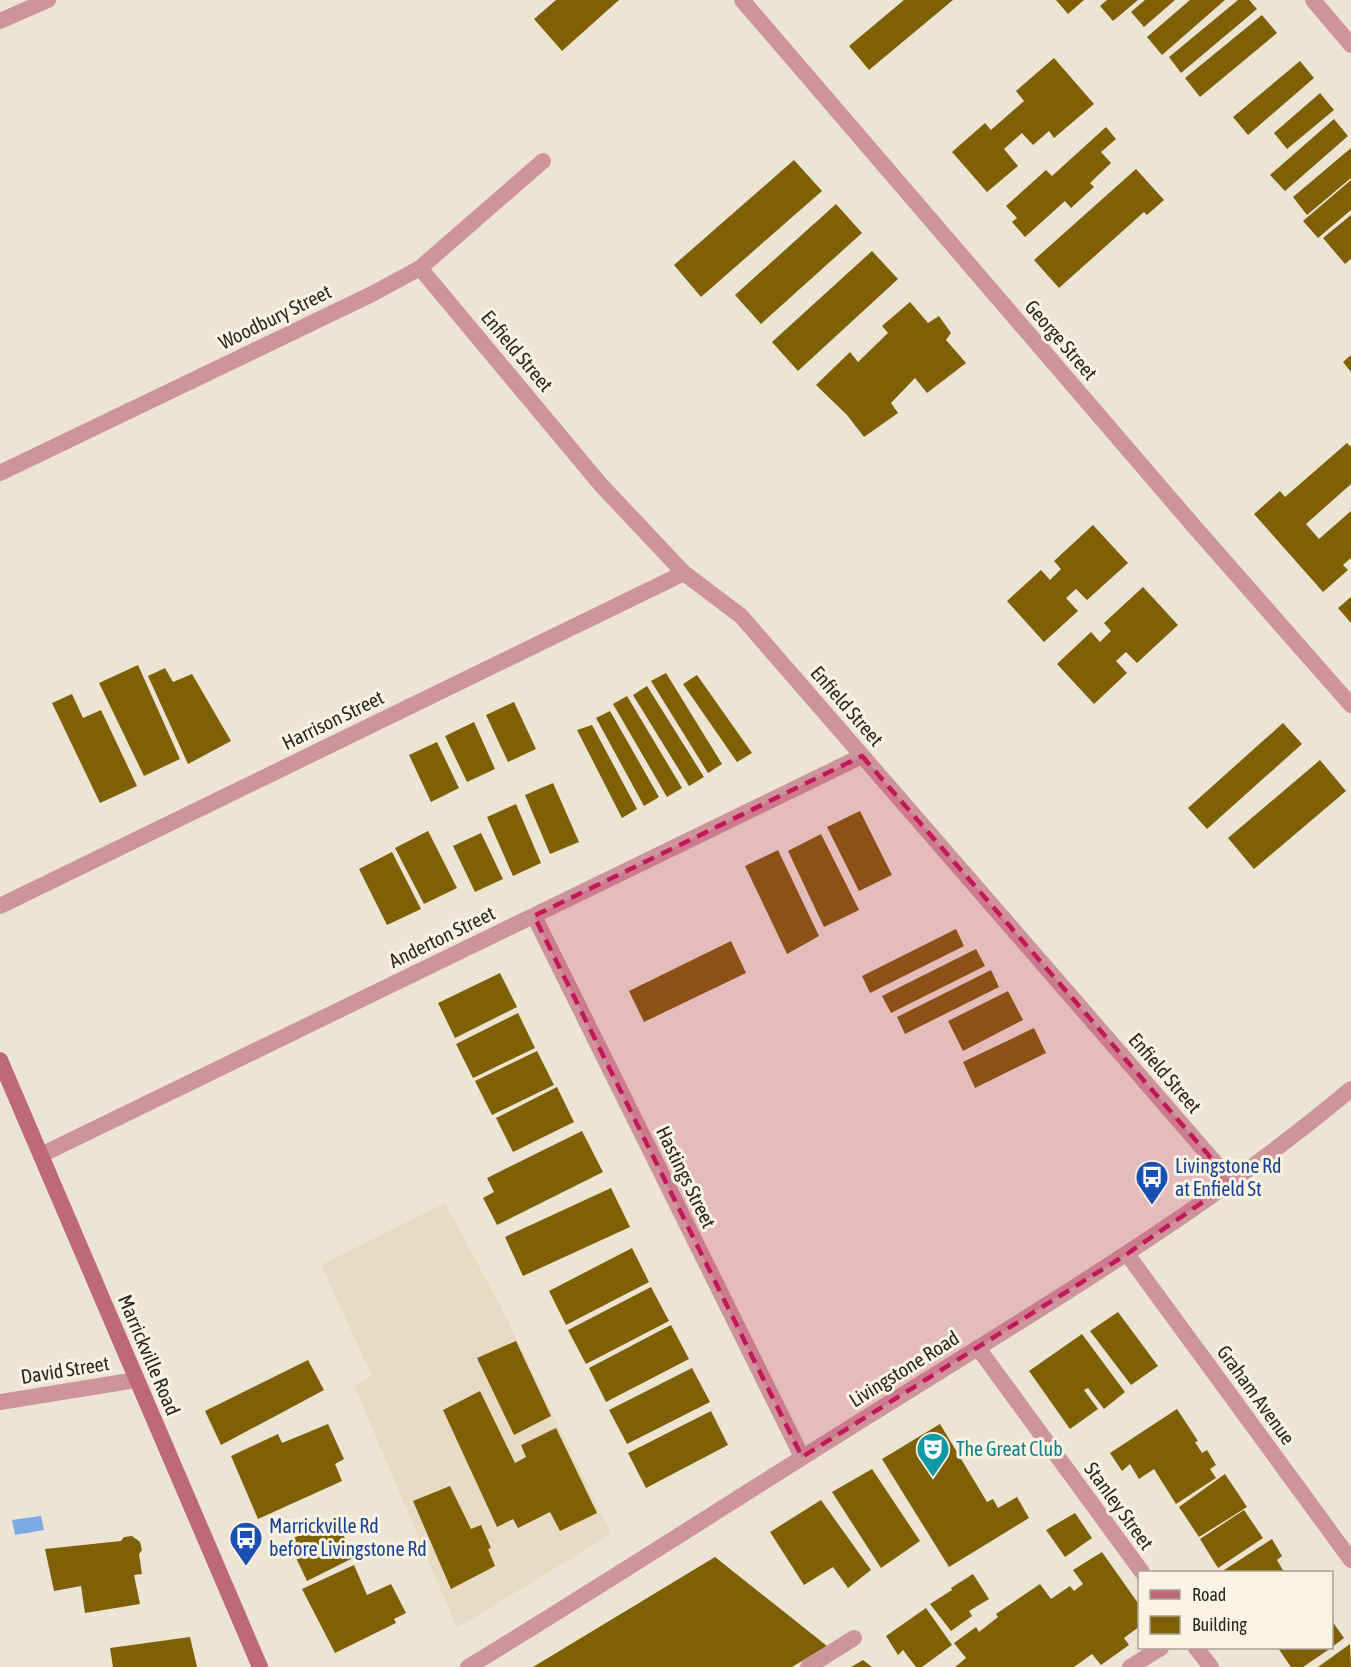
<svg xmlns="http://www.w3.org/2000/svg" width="1351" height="1667" viewBox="0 0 1351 1667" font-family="'Asap Condensed',sans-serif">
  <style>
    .built { fill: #e7dbc3 }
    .water { fill: #7aa9e5 }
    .building { fill: #7f6006 }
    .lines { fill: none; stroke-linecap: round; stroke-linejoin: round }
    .pedestrian { stroke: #cf949b; stroke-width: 16 }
    .minor { stroke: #cf949b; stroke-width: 16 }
    .tertiary { stroke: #cf949b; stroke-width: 16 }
    .secondary { stroke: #bf6976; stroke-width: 16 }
    .marked { fill: #c2185b; fill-opacity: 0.2; stroke: #c2185b; stroke-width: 4.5; stroke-dasharray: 12 8; stroke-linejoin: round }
    .labels { text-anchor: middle; stroke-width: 6; stroke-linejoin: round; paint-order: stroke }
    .street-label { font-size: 20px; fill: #2a2721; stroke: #fbf3e1 }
    .transit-label { font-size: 20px; fill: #164399; stroke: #fbf3e1; text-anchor: start }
    .culture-label { font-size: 20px; fill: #0d838f; stroke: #fbf3e1; text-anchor: start }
  </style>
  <rect width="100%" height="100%" fill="#ede5d4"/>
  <path class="built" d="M445,1203l58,108 108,223 -154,94 -103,-243 18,-9 -51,-111z"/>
  <path class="water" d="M41,1516l3,14 -29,5 -3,-15z"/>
  <path class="building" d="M556,0h63l-57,51 -28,-32z
    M904,0h49l-84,70 -20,-24z
    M1056,0h28l-16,14z
    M1107,0h31l-25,21 -13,-15z
    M1145,0h30l-31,27 -13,-15z
    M1190,0h35l-63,55 -15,-18z
    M1238,0h11l8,9 -76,64 -12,-16z
    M1262,15l15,18 -77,64 -15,-19z
    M1054,58l40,46 -40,34 -5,-7 -16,14 -11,-12 -18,16 14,17 -31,26 -35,-40 33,-29 6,7 33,-29 -8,-10z
    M1300,61l14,17 -66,57 -15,-18z
    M1320,93l14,17 -47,39 -13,-16z
    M1334,119l14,17 -63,55 -15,-16z
    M1106,127l10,12 -15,13 10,11 -21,20 4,4 -23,21 -6,-7 -40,36 -13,-15 5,-4 -11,-12 40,-36 6,6z
    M1351,148v30l-44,37 -14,-18z
    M794,160l28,31 -121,106 -27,-32z
    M1136,169l28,31 -17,15 -3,-3 -85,76 -25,-28z
    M1351,180v30l-33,28 -15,-17z
    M836,204l26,29 -101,91 -26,-29z
    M1351,215v44l-6,5 -22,-26z
    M872,251l26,28 -100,92 -26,-29z
    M910,302l18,21 11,-7 12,17 -5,7 20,23 -39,30 -12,-15 -24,25 7,10 -34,24 -17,-22 -31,-30 34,-33 8,10 30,-29 -6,-7z
    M1351,355v17l-8,-10z
    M1347,443l4,4v37l-45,40 13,15 32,-28v47l-8,7 5,5 -25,22 -69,-78 26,-23 5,6z
    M1093,525l35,38 -41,37 -11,-11 -10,9 12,13 -34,31 -37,-41 34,-31 9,10 11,-11 -7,-8z
    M1143,587l35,38 -41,38 -11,-11 -10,9 11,12 -33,31 -37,-40 34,-32 9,10 11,-11 -7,-8z
    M1351,597v26l-13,-15z
    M138,665l42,94 -36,17 -45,-93z
    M165,668l8,14 19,-8 39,67 -43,23 -40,-88z
    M666,673l56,91 -14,9 -57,-92z
    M697,675l55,78 -15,9 -54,-78z
    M647,686l57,91 -15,9 -56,-91z
    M72,694l11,24 18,-8 36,76 -37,17 -48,-100z
    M627,696l55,92 -15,9 -54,-93z
    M514,702l22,47 -28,13 -22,-47z
    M610,711l49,86 -15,9 -48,-88z
    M474,722l21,47 -28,13 -22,-46z
    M1283,723l19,21 -95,85 -19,-21z
    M592,725l45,84 -15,9 -45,-88z
    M437,742l22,46 -28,14 -22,-47z
    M1320,760l26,31 -92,78 -26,-31z
    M553,783l26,59 -29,12 -25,-59z
    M516,804l25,59 -28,13 -26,-59z
    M860,811l32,64 -33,16 -32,-64z
    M428,831l29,57 -33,16 -29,-56z
    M481,833l22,46 -28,13 -22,-46z
    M821,834l38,76 -35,17 -36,-76z
    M778,850l41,86 -32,18 -42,-88z
    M392,852l29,57 -34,16 -28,-56z
    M956,929l8,17 -94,47 -8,-17z
    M731,941l15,32 -102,49 -15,-31z
    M976,949l9,17 -94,47 -9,-17z
    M991,970l8,17 -94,47 -8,-17z
    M500,973l17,34 -62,31 -17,-35z
    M1008,991l15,29 -60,31 -15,-30z
    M518,1013l17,35 -62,30 -17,-34z
    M1034,1028l12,25 -71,35 -12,-26z
    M537,1051l17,34 -62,30 -17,-34z
    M557,1087l17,35 -61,30 -17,-34z
    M582,1131l21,41 -106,53 -14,-27 11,-6 -7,-14z
    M611,1188l19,39 -107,49 -18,-39z
    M632,1248l17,34 -83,43 -17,-34z
    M651,1287l18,34 -83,43 -18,-34z
    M1118,1312l40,54 -27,19 -41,-54z
    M671,1325l18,34 -83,43 -17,-34z
    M1082,1334l43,58 -21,17 -16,-21 -4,2 14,19 -28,20 -41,-58z
    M516,1341l35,75 -37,19 -37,-77z
    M308,1360l16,30 -103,55 -16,-34z
    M692,1368l18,34 -83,42 -18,-34z
    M480,1391l35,72 11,-6 -5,-12 35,-17 41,85 -37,18 -10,-19 -32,16 -5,-9 -16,8 -54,-117z
    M1177,1409l21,32 -3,1 7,11 5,-3 9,15 -6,4 6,9 -40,26 -22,-35 -15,10 -9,-15 -8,7 -12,-18z
    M711,1411l17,34 -82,43 -18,-35z
    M328,1424l16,35 -9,5 7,17 -84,38 -27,-63 47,-22 4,9z
    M940,1424l47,78 6,-3 5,9 19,-11 12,21 -80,49 -67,-108z
    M872,1469l48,72 -39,27 -49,-76z
    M1225,1474l22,33 -48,30 -20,-30z
    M450,1486l21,43 10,-4 10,23 -3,1 7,17 -44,23 -38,-88z
    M821,1500l50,70 -23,18 -15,-21 -29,18 -34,-53z
    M1244,1510l19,28 -45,30 -18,-29z
    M1075,1513l17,25 -27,19 -19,-27z
    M334,1518l21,39 -48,24 -19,-40z
    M132,1536l8,6 2,8 -3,4 3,20 -8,1 6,29 -55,9 -4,-27 -27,5 -9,-42 76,-8 3,-4z
    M1272,1539l10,17 -5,4 7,12h-63z
    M1102,1552l38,54v20l-16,12 5,7 -28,20 -9,-11 -18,13h-119l11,-9 -12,-15 22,-16 3,5 19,-15 -2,-3 44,-30 11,15 19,-13 4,5 9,-7 -10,-14z
    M715,1557l112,89 -35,21h-259z
    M354,1565l13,30 24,-11 15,29 -12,6 2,4 -61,30 -33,-64z
    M973,1574l16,25 -20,12 3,5 -21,15 -21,-27 22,-14 -1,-2z
    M926,1608l26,37 -30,22h-6l-13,-17 -5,5 -12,-19z
    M1332,1621l12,17 -12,9z
    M190,1637l7,30h-84l-3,-19z
    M1350,1644l1,23h-33z
    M1278,1648h53l-28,19h-12z
    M863,1660l9,7h-21z"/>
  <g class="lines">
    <path class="pedestrian" d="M808,1667l46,-29"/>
    <path class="minor" d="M742,0l450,524 159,181
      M1313,0l38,45
      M0,21l48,-21
      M420,268l181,217 83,88 57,43 491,566
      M0,473l372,-179 48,-26 123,-107
      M0,906l684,-333
      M534,916l268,541
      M41,1155l821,-399
      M1127,1254l224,306
      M978,1348l164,224
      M0,1402l136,-22
      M1196,1648l15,19
      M1130,1667l31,-19"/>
    <path class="tertiary" d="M468,1667c142,-86 281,-177 423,-265 157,-98 317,-193 460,-313"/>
    <path class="secondary" d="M0,1060l260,607"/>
  </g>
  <path class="marked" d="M862,756l370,426 -105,72 -325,203 -268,-541z"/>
  <defs>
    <g id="bus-pin" transform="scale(1.725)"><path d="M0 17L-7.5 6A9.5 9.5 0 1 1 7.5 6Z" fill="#1a4fb4" stroke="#fbf3e1"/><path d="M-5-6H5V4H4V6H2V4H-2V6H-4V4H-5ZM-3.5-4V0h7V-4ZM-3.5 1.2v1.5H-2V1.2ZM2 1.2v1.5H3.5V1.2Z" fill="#fff"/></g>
    <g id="theatre-pin" transform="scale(1.725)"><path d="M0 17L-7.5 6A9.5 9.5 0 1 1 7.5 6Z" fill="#0f9aa8" stroke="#fbf3e1"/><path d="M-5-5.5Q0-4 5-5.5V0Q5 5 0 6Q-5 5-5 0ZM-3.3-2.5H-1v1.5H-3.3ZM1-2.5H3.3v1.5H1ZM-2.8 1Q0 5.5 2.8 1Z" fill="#fff"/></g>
  </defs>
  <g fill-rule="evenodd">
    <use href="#bus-pin" x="1152" y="1177"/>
    <use href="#theatre-pin" x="933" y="1449"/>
    <use href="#bus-pin" x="246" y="1538"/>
  </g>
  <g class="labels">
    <g class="street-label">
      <text transform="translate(275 317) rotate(-26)" y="7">Woodbury Street</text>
      <text transform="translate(1061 340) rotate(49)" y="7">George Street</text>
      <text transform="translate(517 351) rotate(50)" y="7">Enfield Street</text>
      <text transform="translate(847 706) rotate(49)" y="7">Enfield Street</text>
      <text transform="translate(333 720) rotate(-26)" y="7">Harrison Street</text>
      <text transform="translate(442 937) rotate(-26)" y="7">Anderton Street</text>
      <text transform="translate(1165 1073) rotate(49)" y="7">Enfield Street</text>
      <text transform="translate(686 1177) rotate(64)" y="7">Hastings Street</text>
      <text transform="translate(149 1355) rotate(67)" y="7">Marrickville Road</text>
      <text transform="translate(904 1369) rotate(-32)" y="7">Livingstone Road</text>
      <text transform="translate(65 1370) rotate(-9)" y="7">David Street</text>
      <text transform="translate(1256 1395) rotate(54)" y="7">Graham Avenue</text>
      <text transform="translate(1119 1506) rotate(54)" y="7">Stanley Street</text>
    </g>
    <g class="transit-label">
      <text x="1175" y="1173">Livingstone Rd<tspan x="1175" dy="23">at Enfield St</tspan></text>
      <text x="269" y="1533">Marrickville Rd<tspan x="269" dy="23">before Livingstone Rd</tspan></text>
    </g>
    <g class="culture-label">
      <text x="956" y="1456">The Great Club</text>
    </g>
  </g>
  <rect x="1138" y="1571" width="195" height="78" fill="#fbf3e1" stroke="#a7a194" stroke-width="1.5"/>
  <rect x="1150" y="1590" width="30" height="9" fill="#bf6976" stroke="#a7a194" stroke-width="1.5"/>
  <text x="1192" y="1601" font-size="18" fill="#2a2721">Road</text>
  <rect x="1150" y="1616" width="30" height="18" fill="#7f6006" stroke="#a7a194" stroke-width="1.5"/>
  <text x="1192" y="1631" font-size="18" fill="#2a2721">Building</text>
</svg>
